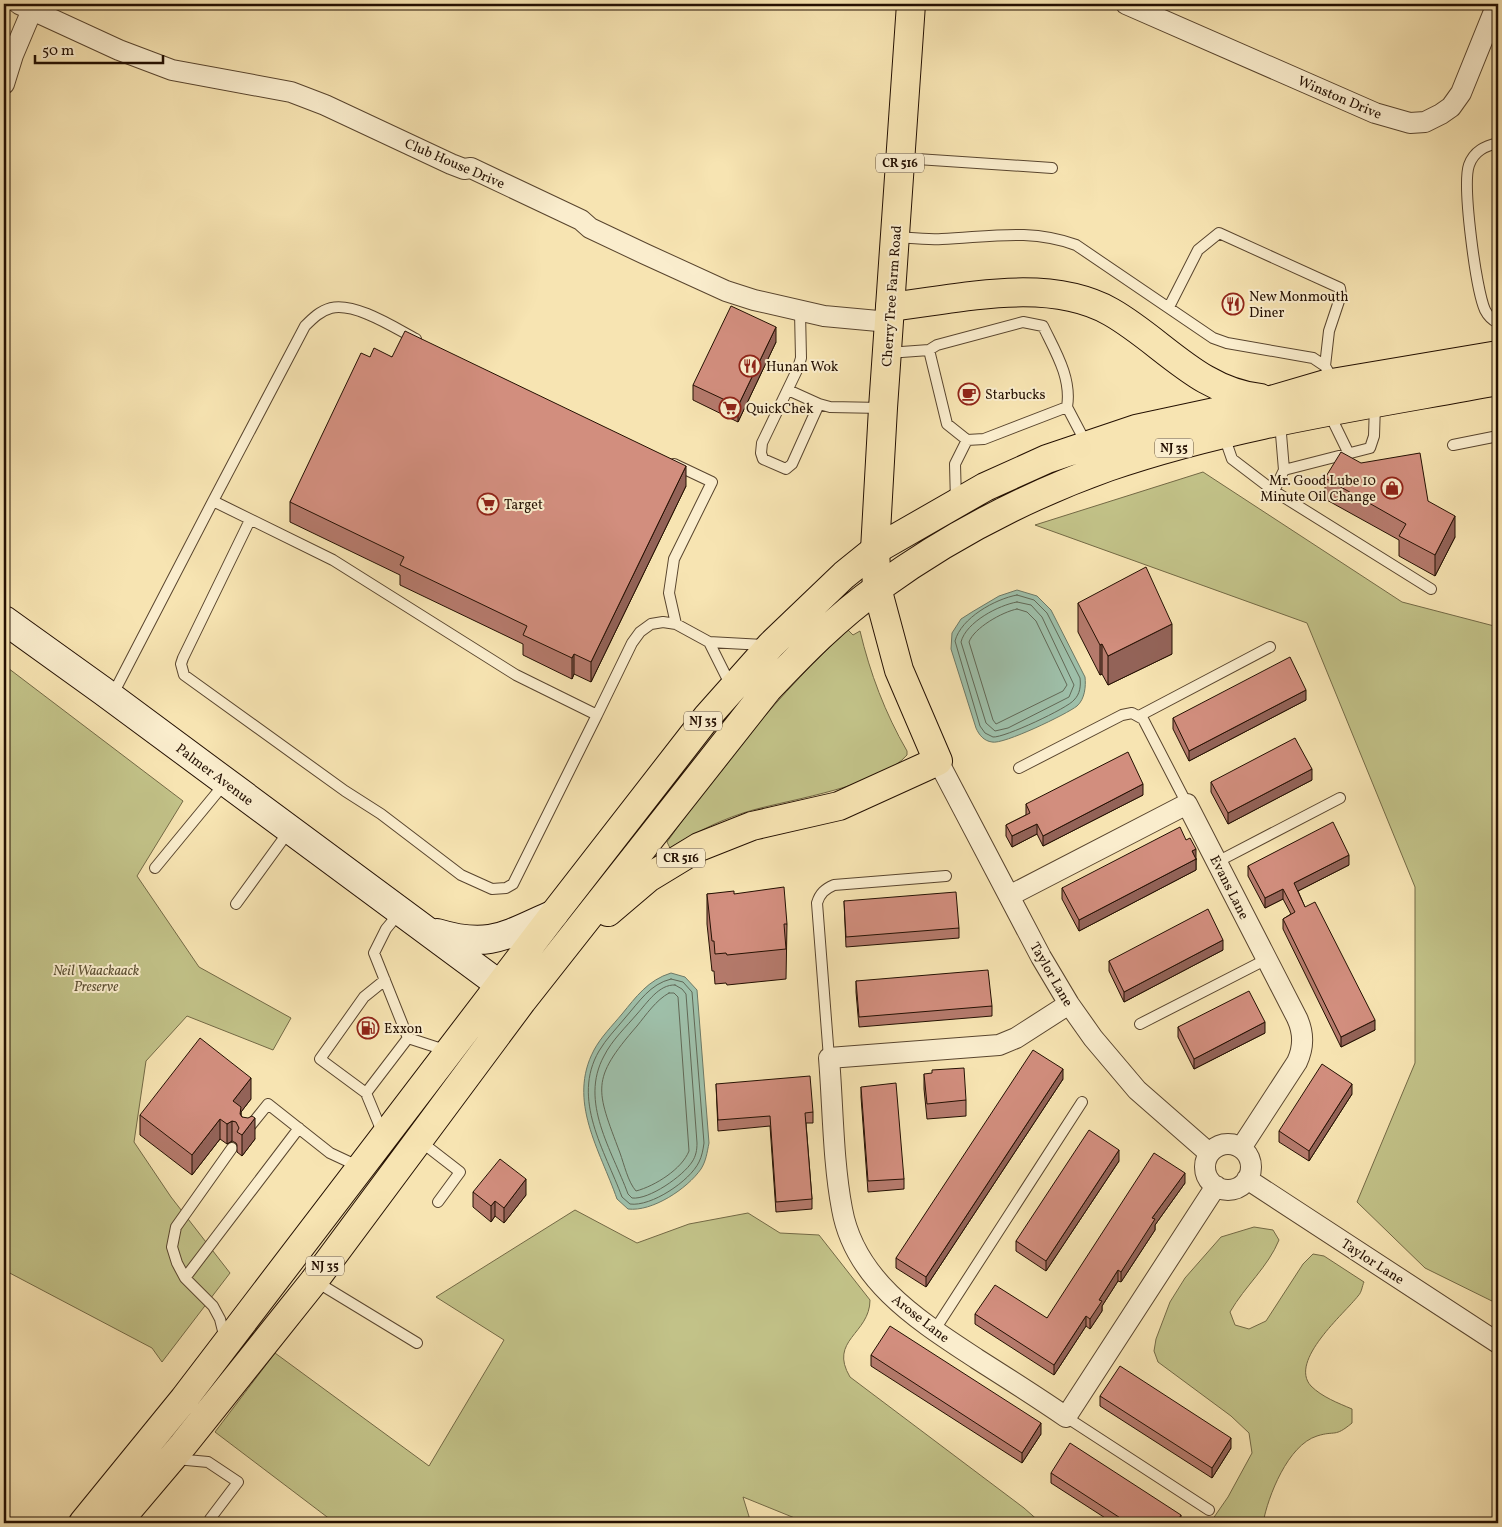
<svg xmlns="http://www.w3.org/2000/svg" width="1502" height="1527" viewBox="0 0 1502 1527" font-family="Vollkorn,serif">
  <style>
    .green { fill: #c2c288; stroke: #736945 }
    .water { fill: #9ebfa9; stroke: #6d7966 }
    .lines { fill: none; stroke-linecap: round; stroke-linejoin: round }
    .shore { stroke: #616856; stroke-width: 1 }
    .lane-casing { stroke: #59452e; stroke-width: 12 }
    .street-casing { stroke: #59452e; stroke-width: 22 }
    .secondary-casing { stroke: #241002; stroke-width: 30 }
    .primary-casing { stroke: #241002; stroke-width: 30 }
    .highway-casing { stroke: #241002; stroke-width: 30 }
    .lane { stroke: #faedcd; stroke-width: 10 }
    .street { stroke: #faedcd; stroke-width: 20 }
    .secondary { stroke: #faedcd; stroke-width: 28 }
    .primary { stroke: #f7e4b2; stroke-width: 28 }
    .highway { stroke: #f7e4b2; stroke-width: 28 }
    .wall { fill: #b57a6c; stroke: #241002 }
    .shaded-wall { fill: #936358; stroke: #241002 }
    .building { fill: #d28e7e; stroke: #241002 }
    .labels { text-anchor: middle; stroke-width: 4; stroke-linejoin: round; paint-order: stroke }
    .shield { fill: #faedcd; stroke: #64523f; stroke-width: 1 }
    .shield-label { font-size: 12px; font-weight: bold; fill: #241002 }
    .street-label { font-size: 14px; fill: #241002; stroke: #faedcd }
    .poi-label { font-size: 14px; fill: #241002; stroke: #faedcd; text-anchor: start }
    .park-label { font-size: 14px; font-style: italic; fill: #5b4e31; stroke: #faedcd }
  </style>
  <rect width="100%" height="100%" fill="#f7e4b2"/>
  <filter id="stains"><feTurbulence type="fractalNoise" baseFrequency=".004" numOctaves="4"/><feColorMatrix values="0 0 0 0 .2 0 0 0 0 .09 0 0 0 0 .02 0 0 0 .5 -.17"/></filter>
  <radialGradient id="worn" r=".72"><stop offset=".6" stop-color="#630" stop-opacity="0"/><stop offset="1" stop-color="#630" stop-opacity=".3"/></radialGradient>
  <path class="green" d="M1203,472l199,130 96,25v677l-73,-36 -68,-66 58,-139v-176l-108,-264 -272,-98z
    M848,630l5,5 7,-4c10,42 25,82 47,120v4c-27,31 -114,44 -154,55 -29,8 -57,22 -83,38l-3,-6c54,-76 112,-149 181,-212z
    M4,665l179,136 -46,75 62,91 92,51 -18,32 -86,-34 -41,45 -12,81 37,55 59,76 -68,89 -10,-14 -148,-78z
    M575,1210l62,33 52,-19 59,-11 32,20 39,2 51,65c0,34 -42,40 -20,77l174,131 17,15h-234l-64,-26 8,26h-416l-120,-91 60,-79 154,113 75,-126 -68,-43z
    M1254,1227l19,3 6,10c-11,27 -34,46 -49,72l5,13 14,4 17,-8 37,-57 10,-10 11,2 40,26c-2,4 -2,10 -6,14 -13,17 -70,65 -47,90 11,11 27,17 41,23v14c-18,15 -16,7 -35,13 -29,9 -49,60 -54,87h-53l18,-26 24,-44 -3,-20 -18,-17 -73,-54 -4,-11 2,-12 14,-37 15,-24 36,-41z"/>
  <path class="water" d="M1017,590l20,6 14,14 34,67c1,9 0,22 -8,29 -10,8 -74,39 -85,36 -8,-1 -13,-7 -16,-14l-25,-79 1,-16 9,-14 11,-7 27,-16z
    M671,973l14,4 12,13 12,153c-2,10 -3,18 -8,26 -14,20 -49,43 -73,40l-11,-10c-17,-49 -50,-98 -23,-149 7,-13 18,-24 28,-36 14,-17 26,-34 49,-41z"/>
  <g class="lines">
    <path class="shore" d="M1017,595l17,5 13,13 33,65c1,8 0,16 -6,22 -6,8 -70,38 -81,37l-8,-4 -5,-7 -25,-85c6,-23 40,-42 62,-46z
      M1017,602l14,3 11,12 32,68 -5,12 -61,31 -13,3 -9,-8 -25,-81c5,-20 38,-37 56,-40z
      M1017,609l10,3 9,9 31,64 -4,6 -67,33 -3,-4 -24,-78c5,-14 33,-30 48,-33z
      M671,979l12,3 9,10 12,151c-1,7 -2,13 -5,19 -9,19 -48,45 -69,42l-8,-7c-17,-46 -51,-98 -23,-146 7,-12 17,-22 26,-33 14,-16 25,-34 46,-39z
      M675,985l7,4 4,5 11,149c0,7 -1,13 -5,19 -9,14 -43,38 -60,36l-4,-4c-16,-44 -49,-92 -24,-138 8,-16 22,-29 33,-42 10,-11 22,-30 38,-29z
      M669,993h5l4,4 11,154c-7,18 -34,35 -53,40 -8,-9 -12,-27 -16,-38 -24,-64 -30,-73 17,-127 9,-11 19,-26 32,-33z"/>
    <g class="lane-casing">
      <path id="lane" d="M1498,143c-13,3 -24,8 -29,22 -7,20 7,125 16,145 3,6 7,10 13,13
        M902,158l150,10
        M896,237c15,1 31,3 46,2 47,-2 88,-11 134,6l137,93 14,5 86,15 12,8 8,14
        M1169,307l29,-57 21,-17 121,55 1,7 -12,36 -4,35
        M888,353l41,-3 8,-5 86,-23 20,4c12,25 29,52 24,81l-83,32 -17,1 -20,-16 -18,-74
        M788,390l31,14 -27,60 -6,5 -23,-10 -2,-6 1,-10 36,-75 3,-10 -1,-46
        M819,404l11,3 52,1
        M1067,407l20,38
        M1329,413l20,41
        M1280,422l4,48 -10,21 157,98
        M1224,436l8,23 42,32
        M1453,445l45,-9
        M674,464l38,18 -38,77 -5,34 7,31
        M1284,470l86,-22 4,-12 1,-32
        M213,501l92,-175c8,-8 15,-15 26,-18 24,-6 64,20 85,31
        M956,502l-1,-38 12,-24
        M250,520l-67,138 -2,6 3,11 161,116 36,23 80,61 31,14 14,-1 7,-4 84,-169
        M709,642l22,44
        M112,696l101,-195 120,59 183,115 81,40 35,-72 8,-11 11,-8 12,-2 13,2 33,18 56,3
        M1139,716l131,-69
        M1019,768l103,-53 10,-2 11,6 44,85
        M1217,862l123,-64
        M155,868l70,-85
        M236,904l53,-73
        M400,912l-14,17 -12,24 34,85 40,13
        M1140,1024l127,-65
        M829,1058l-12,-155c3,-10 8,-14 17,-18l112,-9
        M366,1093l42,-55
        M247,1130l21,-26 62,49 30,14
        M383,1134l-17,-41 -46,-34 44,-62 21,-17
        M420,1141l40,31 -22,30
        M185,1278l114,-150
        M315,1281l102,62
        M934,1331l148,-229
        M225,1339l-5,-20 -7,-13 -28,-28 -8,-15 -5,-16 4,-20 56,-79
        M1066,1417l143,93
        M176,1459l32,3 30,20 -28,37"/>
    </g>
    <g class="street-casing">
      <path id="street" d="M19,4l100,46 53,20 119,22 34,13 126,59 13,5 7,-1 110,52 9,8 55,26 81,37 28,9 70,16 65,6
        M1126,4l249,109 35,10 15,-1 16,-8 10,-7 10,-14 36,-89
        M4,84l9,-29 19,-45
        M938,761l103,196 28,47 24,34 44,52 72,63
        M1009,896l178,-92 110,214c7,15 7,29 0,44l-56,86
        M1069,1004l-53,34 -17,7 -170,13c4,49 4,104 13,151 13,73 79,113 135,150 30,19 60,38 89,58l150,-231
        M1205 1167a23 23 0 1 1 46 0a23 23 0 1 1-46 0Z
        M1247,1179l251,164"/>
    </g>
    <g class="secondary-casing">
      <path id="secondary" d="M4,620l99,71 416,308
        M437,933c53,16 69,2 117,-19"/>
    </g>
    <g class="primary-casing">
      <path id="primary" d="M877,588l-2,-38 8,-142 28,-404"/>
    </g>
    <g class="highway-casing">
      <path id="highway" d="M890,307c69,-8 157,-31 221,5 51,29 87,79 149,86
        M608,912l40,-34 51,-31 53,-21 87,-20 99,-45 -39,-91 -22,-82
        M83,1523l101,-124 370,-485 153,-197 64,-72 73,-70 31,-25 110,-63 62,-28 89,-30 135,-29 55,-16 172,-29
        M117,1523l66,-78 131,-164 208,-280 245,-311c34,-36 70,-73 111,-102 70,-51 149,-92 230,-121 125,-43 261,-62 390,-86"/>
    </g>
    <use href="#lane" class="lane"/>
    <use href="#street" class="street"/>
    <use href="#secondary" class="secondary"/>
    <use href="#primary" class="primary"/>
    <use href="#highway" class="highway"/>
  </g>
  <path class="wall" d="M776,342l-38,80 -45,-22v-15z
    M370,357h22l294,129 -95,196 -17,-8 -2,5 -49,-24v-11l-123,-59v-10l-110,-53v-20z
    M1325,478l103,23 27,36 -20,39 -36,-20v-16l-74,-41z
    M1078,603l94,51 -64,31 -6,-11 -2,1 -22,-43z
    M1306,700l-117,61 -16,-32v-11z
    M1312,780l-84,44 -17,-32v-10z
    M1143,795l-100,51 -6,-12 -25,13 -6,-11v-11l20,-10v-11z
    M1196,858v12l-117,61 -17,-32v-11z
    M1349,865l-51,26 7,16 70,123 -34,17 -58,-118v-10l8,-5 -8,-15 -18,9 -17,-32v-10z
    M707,894h27l53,30 -1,55 -59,6 -1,-2 -11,1 -1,-13h-2l-5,-47z
    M844,901l115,27v10l-113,9z
    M1223,950l-99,52 -15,-31v-10z
    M856,981l136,25v10l-133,11 -3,-35z
    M1178,1027l87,6 -71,36 -16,-32z
    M924,1074l42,26v16l-39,3 -3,-30z
    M1063,1079l-137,208 -30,-19v-10z
    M716,1084l97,28v11h-7l6,76v10l-36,3 -6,-86 -52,5z
    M861,1087l43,92v10l-36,3 -7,-95z
    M1352,1094l-43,67 -30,-19v-11z
    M251,1099l-10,13v3l14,24 -13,17 -5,-4v-7l-1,-2 -4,-2 -5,3 -7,-5 -28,36 -52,-40v-20z
    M1119,1161l-73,110 -30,-20v-10z
    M1185,1183l-30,42v5l-34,52 -3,-1 -16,25v5l-12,18 -4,-3 -32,49 -79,-51v-10l72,4z
    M473,1192l53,3 -22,28 -9,-7 -4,6 -18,-15z
    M871,1355l170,79 -19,29 -151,-97z
    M1100,1396l131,52 -19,30 -112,-72z
    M1051,1473l130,50h-68l-62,-40z"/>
  <path class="shaded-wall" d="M776,327v15l-38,80v-16z
    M6,463v20l-2,3v-20z
    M686,466v20l-95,196v-20z
    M1455,516v21l-20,39v-21z
    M1172,624v30l-64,31v-29z
    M1102,644v30l-2,1v-30z
    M574,654v20l-2,5v-21z
    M1306,690v10l-117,61v-10z
    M1312,769v11l-84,44v-11z
    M1143,784v11l-100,51v-10z
    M1037,824v10l-25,13v-11z
    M1196,849v11l-4,-9z
    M1349,855v10l-55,28v-10z
    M1196,859v11l-117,61v-11z
    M1283,889v10l-18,9v-10z
    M1223,940v10l-99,52v-10z
    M1375,1020v10l-34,17v-10z
    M1265,1022v11l-71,36v-10z
    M1063,1069v10l-137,208v-10z
    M251,1078v21l-10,13v16l-1,-15 -7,9v-21z
    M1352,1084v10l-43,67v-10z
    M255,1118v21l-13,17v-21z
    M220,1119v20l-28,36v-20z
    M232,1121v20l-5,3v-20z
    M1119,1150v11l-73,110v-10z
    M1185,1173v10l-30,42v5l-34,52v-10l31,-54z
    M526,1179v16l-22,28v-15z
    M495,1201v15l-4,6v-16z
    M1118,1270v11l-16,25v5l-12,18v-10l9,-19z
    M1086,1316v10l-32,49v-10z
    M1041,1423v11l-19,29v-10z
    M1231,1438v10l-19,30v-10z
    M1181,1515v8h-5z"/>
  <path class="building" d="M731,306l45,21 -38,79 -45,-21z
    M405,331l281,135 -95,196 -17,-8 -2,4 -49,-23 4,-9 -127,-61 4,-8 -114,-55 71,-149 9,4 4,-9 18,9z
    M1341,452l20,11 59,-10 8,48 27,15 -20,39 -36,-19 7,-12 -81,-46z
    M1146,567l26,57 -64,32 -6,-12 -2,1 -22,-42z
    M1290,657l16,33 -117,61 -16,-33z
    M1295,738l17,31 -84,44 -17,-31z
    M1128,752l15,32 -100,52 -6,-12 -25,12 -6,-11 24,-12 -4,-9z
    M1333,822l16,33 -55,28 11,24 10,-5 60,118 -34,17 -58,-118 12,-7 -12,-23 -18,9 -17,-32z
    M1180,827l6,13 4,-2 6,11 -4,2 4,8 -117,61 -17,-32z
    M784,887l3,37h-3l2,25 -59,6 -1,-2 -11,1 -1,-13h-2l-5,-47 27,-3v3z
    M956,892l3,36 -113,9 -2,-36z
    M1208,909l15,31 -99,52 -15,-31z
    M988,970l4,36 -133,11 -3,-36z
    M1249,991l16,31 -71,37 -16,-32z
    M200,1038l51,40 -18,23 8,6 -1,7 2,3 6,1 4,-2 3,2 -13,17 -5,-3 2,-4 -3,-6 -4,-1 -5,3 -7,-5 -28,36 -52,-40z
    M1033,1050l30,19 -137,208 -30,-19z
    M1322,1064l30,20 -43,67 -30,-20z
    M964,1068l2,32 -39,4 -3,-30 8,-1v-3z
    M810,1076l3,36 -8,1 7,86 -36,3 -6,-86 -52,4 -2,-36z
    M896,1083l8,96 -36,2 -7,-94z
    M1089,1130l30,20 -73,111 -30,-20z
    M1154,1153l31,20 -33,45 3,1 -34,53 -3,-2 -19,30 3,1 -12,18 -4,-3 -32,49 -79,-51 20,-29 52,33z
    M500,1159l26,20 -22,29 -9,-7 -4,5 -18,-14z
    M890,1326l151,97 -19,30 -151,-98z
    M1120,1366l111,72 -19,30 -112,-72z
    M1070,1443l111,72 -5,8h-48l-77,-50z"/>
  <defs>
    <g id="restaurant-ring" transform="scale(1.125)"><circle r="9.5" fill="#faedcd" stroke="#8f2418" stroke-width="1.5"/><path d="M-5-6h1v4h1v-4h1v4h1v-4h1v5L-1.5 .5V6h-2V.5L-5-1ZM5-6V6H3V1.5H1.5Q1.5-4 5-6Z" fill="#8f2418"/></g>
    <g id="cafe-ring" transform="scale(1.125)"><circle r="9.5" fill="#faedcd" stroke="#8f2418" stroke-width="1.5"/><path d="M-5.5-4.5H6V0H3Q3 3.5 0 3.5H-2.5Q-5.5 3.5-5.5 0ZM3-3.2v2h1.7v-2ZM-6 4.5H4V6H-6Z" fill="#8f2418"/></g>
    <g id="supermarket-ring" transform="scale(1.125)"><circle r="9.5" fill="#faedcd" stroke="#8f2418" stroke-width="1.5"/><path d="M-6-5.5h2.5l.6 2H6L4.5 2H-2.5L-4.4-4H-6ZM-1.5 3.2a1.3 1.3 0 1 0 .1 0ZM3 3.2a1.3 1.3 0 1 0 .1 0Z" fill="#8f2418"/></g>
    <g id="shop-ring" transform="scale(1.125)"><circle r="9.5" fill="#faedcd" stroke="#8f2418" stroke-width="1.5"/><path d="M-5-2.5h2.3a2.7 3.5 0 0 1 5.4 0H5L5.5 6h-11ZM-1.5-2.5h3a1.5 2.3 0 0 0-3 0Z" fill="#8f2418"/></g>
    <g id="fuel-ring" transform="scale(1.125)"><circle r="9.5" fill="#faedcd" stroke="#8f2418" stroke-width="1.5"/><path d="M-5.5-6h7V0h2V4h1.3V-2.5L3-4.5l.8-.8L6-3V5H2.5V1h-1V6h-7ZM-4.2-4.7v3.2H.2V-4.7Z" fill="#8f2418"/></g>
  </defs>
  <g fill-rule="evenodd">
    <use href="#restaurant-ring" x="1233" y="304"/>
    <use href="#restaurant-ring" x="750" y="366"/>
    <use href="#cafe-ring" x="969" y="394"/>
    <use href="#supermarket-ring" x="730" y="408"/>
    <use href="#shop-ring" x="1392" y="488"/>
    <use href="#supermarket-ring" x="488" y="504"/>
    <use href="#fuel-ring" x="368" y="1028"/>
  </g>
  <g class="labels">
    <g class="shield">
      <rect x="876" y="153.5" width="48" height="19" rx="4"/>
      <rect x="1155" y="438.5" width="38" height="19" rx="4"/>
      <rect x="684" y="711.5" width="38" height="19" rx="4"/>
      <rect x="657" y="848.5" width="48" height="19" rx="4"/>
      <rect x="306" y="1256.5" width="38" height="19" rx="4"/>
    </g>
    <g class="shield-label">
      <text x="900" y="167">CR 516</text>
      <text x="1174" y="452">NJ 35</text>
      <text x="703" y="725">NJ 35</text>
      <text x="681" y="862">CR 516</text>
      <text x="325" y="1270">NJ 35</text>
    </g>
    <g class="street-label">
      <text transform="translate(1340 97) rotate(23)" y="5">Winston Drive</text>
      <text transform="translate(455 163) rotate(23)" y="5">Club House Drive</text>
      <text transform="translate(891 296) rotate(-86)" y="5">Cherry Tree Farm Road</text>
      <text transform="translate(215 774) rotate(37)" y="5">Palmer Avenue</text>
      <text transform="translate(1230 887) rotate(63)" y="5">Evans Lane</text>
      <text transform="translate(1052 974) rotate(60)" y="5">Taylor Lane</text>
      <text transform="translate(1373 1261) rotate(33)" y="5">Taylor Lane</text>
      <text transform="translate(921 1318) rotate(38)" y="5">Arose Lane</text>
    </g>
    <g class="poi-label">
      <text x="1249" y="301">New Monmouth<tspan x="1249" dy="16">Diner</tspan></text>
      <text x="766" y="371">Hunan Wok</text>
      <text x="985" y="399">Starbucks</text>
      <text x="746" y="413">QuickChek</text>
      <text x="1376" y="485" text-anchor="end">Mr. Good Lube 10<tspan x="1376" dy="16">Minute Oil Change</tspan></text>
      <text x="504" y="509">Target</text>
      <text x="384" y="1033">Exxon</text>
    </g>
    <g class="park-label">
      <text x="96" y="975">Neil Waackaack<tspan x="96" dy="16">Preserve</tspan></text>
    </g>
  </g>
  <rect width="1502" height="1527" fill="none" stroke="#f7e4b2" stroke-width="20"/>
  <rect x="5" y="5" width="1492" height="1517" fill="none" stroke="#241002" stroke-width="2.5"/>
  <rect x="10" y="10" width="1482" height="1507" fill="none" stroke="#241002"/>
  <path d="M35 55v8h128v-8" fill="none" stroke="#241002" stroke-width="2.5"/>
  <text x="42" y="55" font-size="15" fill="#241002" stroke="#faedcd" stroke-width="4" paint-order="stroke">50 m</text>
  <rect width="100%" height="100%" filter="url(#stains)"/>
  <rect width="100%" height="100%" fill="url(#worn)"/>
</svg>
